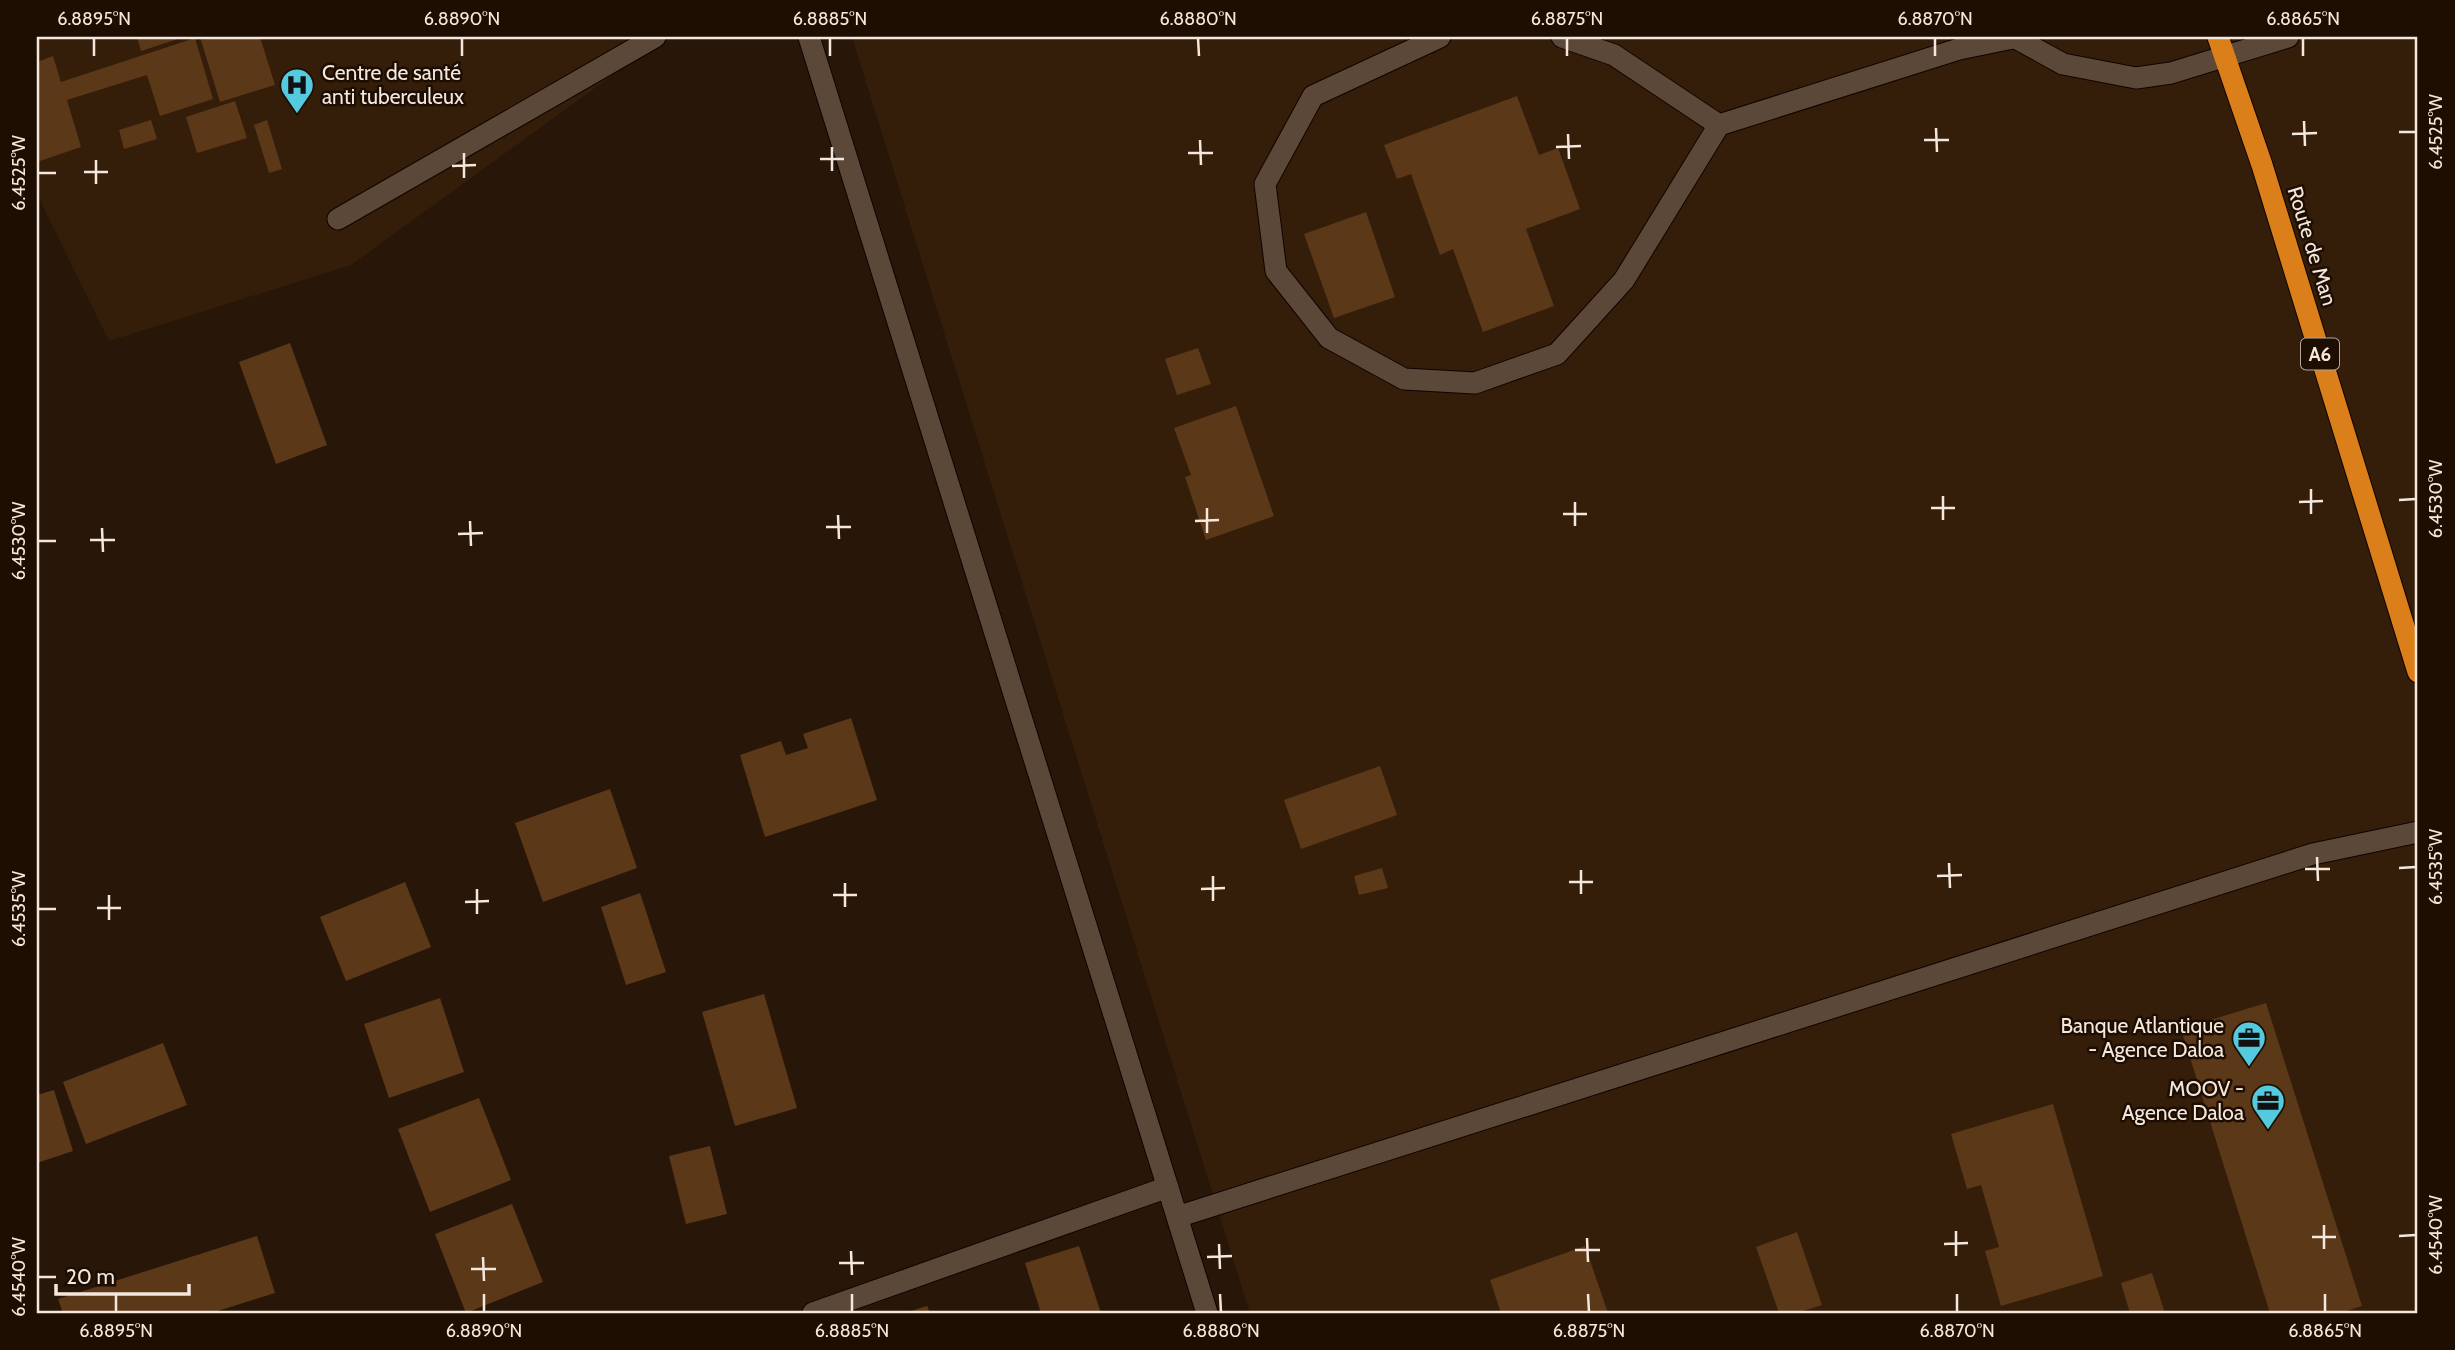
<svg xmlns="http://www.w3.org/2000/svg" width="2455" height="1350" viewBox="0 0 2455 1350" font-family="Cabin,sans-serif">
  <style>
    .built { fill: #341e0a }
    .building { fill: #5b3818 }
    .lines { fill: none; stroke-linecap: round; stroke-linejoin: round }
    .minor-casing { stroke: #100300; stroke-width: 23 }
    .highway-casing { stroke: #100300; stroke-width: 23 }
    .minor { stroke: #5c4839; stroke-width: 21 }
    .highway { stroke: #db7f1a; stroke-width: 21 }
    .ticks { fill: none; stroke: #f4e8de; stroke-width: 2.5 }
    .labels { text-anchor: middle; stroke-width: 5; stroke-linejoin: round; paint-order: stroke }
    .shield { fill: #1e0e02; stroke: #b4a79c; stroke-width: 2 }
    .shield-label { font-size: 19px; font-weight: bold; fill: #f4e8de }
    .poi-label { font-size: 21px; fill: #f4e8de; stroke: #1e0e02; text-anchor: end }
    .street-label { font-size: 21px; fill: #f4e8de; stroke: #1e0e02 }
    .neatline { fill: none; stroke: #f4e8de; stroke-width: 2.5 }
    .ticks-label { font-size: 18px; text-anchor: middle; fill: #f4e8de }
  </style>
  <rect width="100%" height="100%" fill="#281709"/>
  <path class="built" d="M37,37h628l-314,228 -242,76 -72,-147z
    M852,37h1566v1276h-1168z"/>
  <path class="building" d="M137,37h47l-43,14z
    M200,37h60l15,48 -55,17z
    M195,38l18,61 -53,17 -13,-41 -80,25 14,47 -44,15v-100l16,-6 8,26z
    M1517,96l22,59 19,-7 22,61 -54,20 28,77 -71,26 -30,-83 -13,6 -29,-81 -14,5 -13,-34z
    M235,101l12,37 -50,15 -11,-36z
    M151,120l6,19 -33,10 -5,-19z
    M267,120l15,49 -13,4 -15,-48z
    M1366,212l29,85 -61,21 -30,-84z
    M290,343l37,102 -51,19 -37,-102z
    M1198,348l13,36 -34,11 -12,-36z
    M1236,406l38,110 -68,24 -21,-63 6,-2 -17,-47z
    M851,718l26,82 -112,37 -25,-82 41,-14 5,14 22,-7 -5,-14z
    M1380,766l17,49 -96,34 -17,-49z
    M610,789l27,79 -94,34 -28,-79z
    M1382,868l6,20 -29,7 -5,-19z
    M405,882l26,65 -85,34 -26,-64z
    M640,893l26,79 -40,13 -25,-78z
    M764,994l33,114 -62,18 -33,-114z
    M440,998l24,74 -75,26 -25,-74z
    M2266,1003l96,303 -22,7h-70l-89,-284z
    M163,1043l24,62 -101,39 -23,-62z
    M54,1090l19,61 -36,12v-68z
    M479,1098l32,82 -81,32 -32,-83z
    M2053,1104l50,172 -102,30 -16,-55 14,-4 -18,-62 -14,4 -16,-55z
    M710,1146l17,68 -41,10 -17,-68z
    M512,1204l31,78 -77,31 -31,-79z
    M1797,1232l25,73 -25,8h-18l-23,-66z
    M257,1236l18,57 -64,20h-148l-5,-14z
    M1079,1246l22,67h-60l-16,-50z
    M1585,1246l23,67h-107l-11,-33z
    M2152,1273l13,40h-35l-9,-30z
    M927,1306l3,7h-25z"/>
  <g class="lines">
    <g class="minor-casing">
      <path id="minor" d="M809,37l398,1276
        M1440,37l-127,59 -48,88 11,87 53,67 75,41 71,4 82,-29 67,-74 95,-155 240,-76 54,-11
        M1562,37l52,18 105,70
        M2014,37l49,27 73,14 35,-5 117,-36
        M338,219l317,-182
        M1177,1217l1136,-363 105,-22
        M813,1313l355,-126"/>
    </g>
    <g class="highway-casing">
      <path id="highway" d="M2218,37l44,128 156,507"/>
    </g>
    <use href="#minor" class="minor"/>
    <use href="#highway" class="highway"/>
  </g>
  <path class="ticks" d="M94,38v18M462,38v18M830,38v18M1198,38l1,18M1567,38v18M1935,38v18M2303,38v18M2304,121l1,25M1936,128l1,24M2399,132h17M1568,134l1,25M2292,134l25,-1M1200,140l1,25M1924,140h25M832,147v24M1556,147l25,-1M464,153v25M1188,153h25M820,159h24M96,160v24M452,166l24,-1M84,172h24M38,173h18M2311,489v25M1943,496v24M2399,500l17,-1M1575,502v24M2299,502l24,-1M1207,508v25M1931,508h24M1563,514h24M838,515l1,24M470,521l1,25M1195,521l24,-1M826,527h25M102,528l1,24M458,534l25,-1M90,540h25M38,541h18M2317,857l1,24M1949,863l1,25M2399,868l17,-1M2305,869h25M1581,870v24M1213,876v25M1937,876l25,-1M1569,882h24M845,883v24M477,889v25M1201,889l24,-1M109,895v25M833,895h24M465,902l24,-1M97,908h24M38,909h18M2324,1225v24M1956,1231v25M2399,1236l17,-1M2312,1237h24M1587,1238l1,24M1219,1244l1,25M1944,1244l24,-1M1575,1250h25M851,1251l1,24M483,1257l1,24M1207,1257l25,-1M839,1263h25M471,1269h25M38,1277h18M116,1294v18M484,1294v18M852,1294v18M1220,1294l1,18M1588,1294l1,18M1957,1294v18M2325,1294v18"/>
  <defs>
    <g id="hospital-pin" transform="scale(1.75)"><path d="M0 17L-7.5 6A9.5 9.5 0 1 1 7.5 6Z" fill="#54cade" stroke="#1e0e02"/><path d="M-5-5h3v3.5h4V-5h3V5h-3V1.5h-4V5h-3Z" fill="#111"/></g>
    <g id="office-pin" transform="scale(1.75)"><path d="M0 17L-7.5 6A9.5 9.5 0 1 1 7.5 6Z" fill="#54cade" stroke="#1e0e02"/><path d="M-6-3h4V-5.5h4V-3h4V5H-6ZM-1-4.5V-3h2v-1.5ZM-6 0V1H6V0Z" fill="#111"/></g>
  </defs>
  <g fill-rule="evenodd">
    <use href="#hospital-pin" x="297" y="85"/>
    <use href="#office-pin" x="2249" y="1038"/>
    <use href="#office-pin" x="2268" y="1101"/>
  </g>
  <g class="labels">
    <rect class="shield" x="2301" y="338.5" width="38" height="31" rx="5"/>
    <g class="shield-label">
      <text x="2320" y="361">A6</text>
    </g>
    <g class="poi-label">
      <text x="322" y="80" text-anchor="start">Centre de santé<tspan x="322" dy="24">anti tuberculeux</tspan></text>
      <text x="2224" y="1033">Banque Atlantique<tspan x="2224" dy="24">- Agence Daloa</tspan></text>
      <text x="2244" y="1096">MOOV -<tspan x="2244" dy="24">Agence Daloa</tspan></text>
    </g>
    <g class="street-label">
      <text transform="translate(2312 246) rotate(73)" y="7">Route de Man</text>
    </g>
  </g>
  <rect width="2455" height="1350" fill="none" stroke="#1e0e02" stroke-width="77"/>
  <path d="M56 1284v10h133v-10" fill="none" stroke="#f4e8de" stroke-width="3.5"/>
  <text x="66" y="1284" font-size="21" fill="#f4e8de" stroke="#1e0e02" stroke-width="5" paint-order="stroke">20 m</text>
  <rect x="38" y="38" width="2378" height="1274" class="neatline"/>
  <g class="ticks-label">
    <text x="94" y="25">6.8895°N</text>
    <text x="462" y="25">6.8890°N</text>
    <text x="830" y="25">6.8885°N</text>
    <text x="1198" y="25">6.8880°N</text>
    <text x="1567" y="25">6.8875°N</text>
    <text x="1935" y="25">6.8870°N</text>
    <text x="2303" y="25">6.8865°N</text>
    <text transform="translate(2436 132) rotate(-90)" y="6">6.4525°W</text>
    <text transform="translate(19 173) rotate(-90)" y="6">6.4525°W</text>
    <text transform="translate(2436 499) rotate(-90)" y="6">6.4530°W</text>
    <text transform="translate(19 541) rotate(-90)" y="6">6.4530°W</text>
    <text transform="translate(2436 867) rotate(-90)" y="6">6.4535°W</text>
    <text transform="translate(19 909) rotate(-90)" y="6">6.4535°W</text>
    <text transform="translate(2436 1235) rotate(-90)" y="6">6.4540°W</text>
    <text transform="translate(19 1277) rotate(-90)" y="6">6.4540°W</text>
    <text x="116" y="1337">6.8895°N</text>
    <text x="484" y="1337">6.8890°N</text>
    <text x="852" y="1337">6.8885°N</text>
    <text x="1221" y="1337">6.8880°N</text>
    <text x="1589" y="1337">6.8875°N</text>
    <text x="1957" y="1337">6.8870°N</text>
    <text x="2325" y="1337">6.8865°N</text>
  </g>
</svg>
